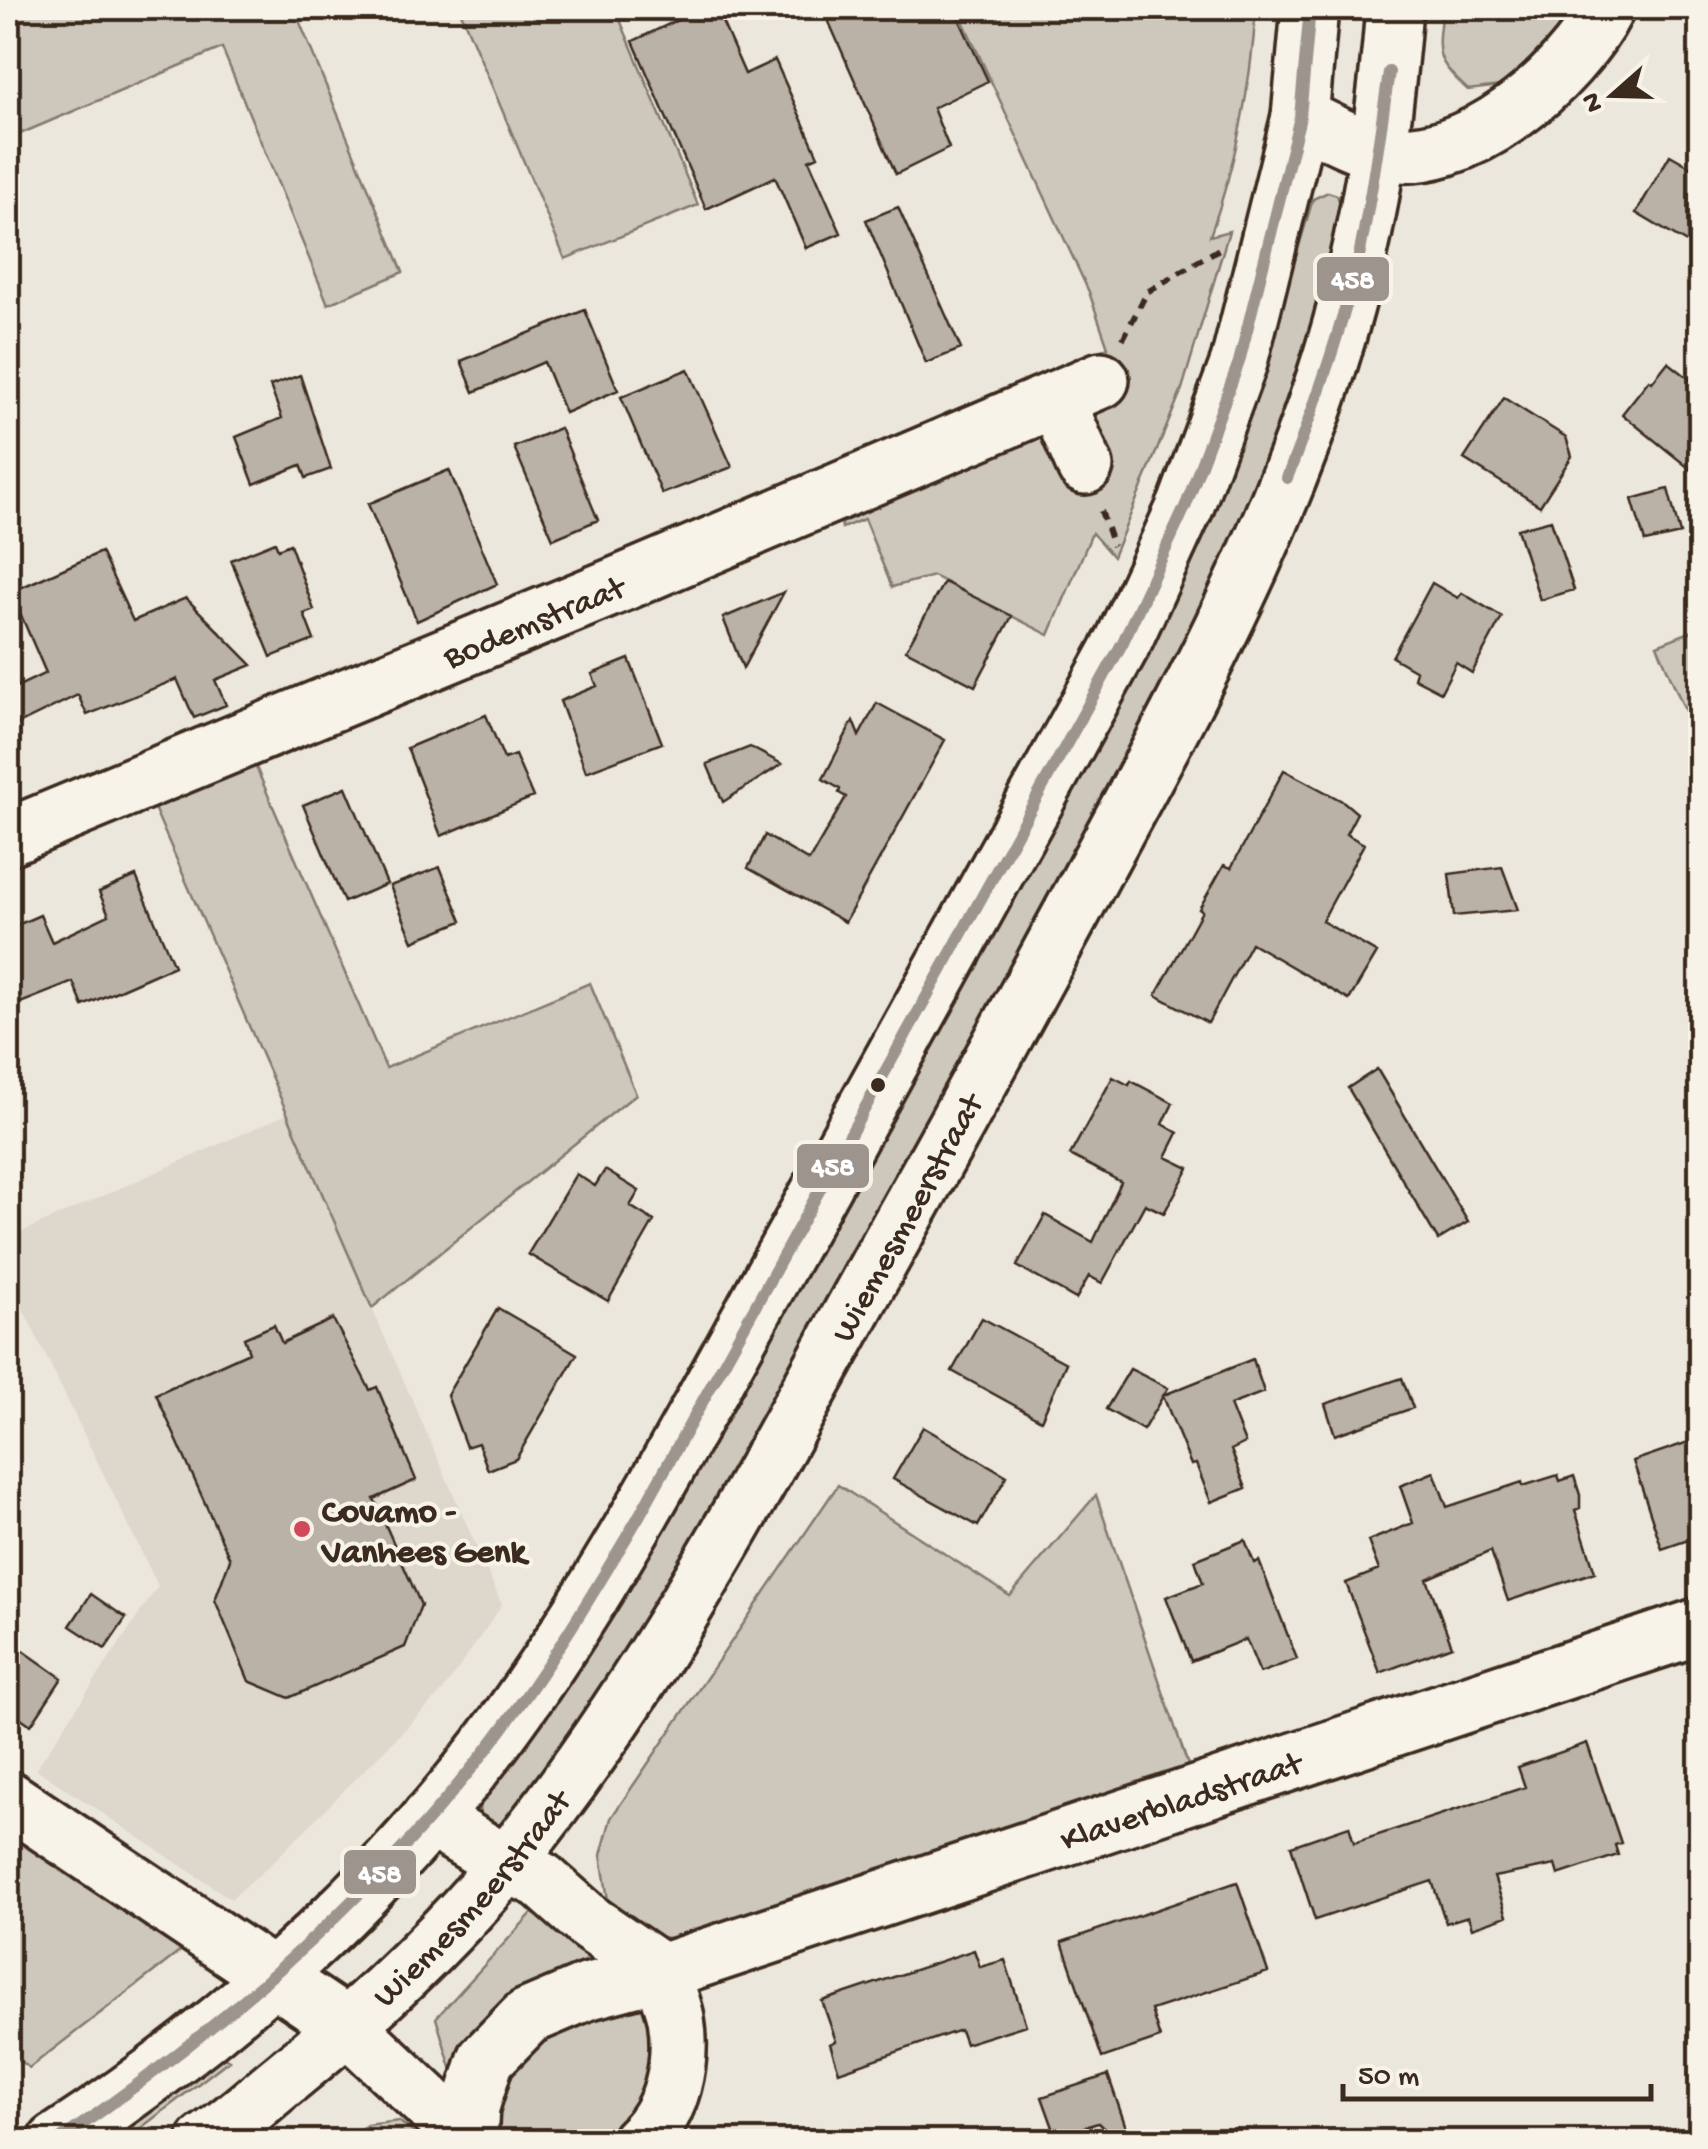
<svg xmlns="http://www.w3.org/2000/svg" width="1708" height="2149" viewBox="0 0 1708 2149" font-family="'Gochi Hand',sans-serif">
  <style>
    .built { fill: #ddd7cc }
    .green { fill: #cec8bc; stroke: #84796d; stroke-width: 2.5 }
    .building { fill: #bab2a7; stroke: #3b2a1e; stroke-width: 2.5 }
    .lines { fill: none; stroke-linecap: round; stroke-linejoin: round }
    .minor-casing { stroke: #3b2a1e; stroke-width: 62 }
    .major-casing { stroke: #3b2a1e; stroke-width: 62 }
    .path { stroke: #3b2a1e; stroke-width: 6; stroke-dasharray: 10 8; stroke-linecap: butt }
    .minor { stroke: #f7f3e8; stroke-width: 55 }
    .major { stroke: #f7f3e8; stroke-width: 55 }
    .bus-1-casing { stroke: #f7f3e8; stroke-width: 20 }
    .bus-1 { stroke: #9d948e; stroke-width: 12 }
    .bus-dot { fill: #3b2a1e; stroke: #f7f3e8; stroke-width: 4 }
    .poi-dot { fill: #d1495b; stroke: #f7f3e8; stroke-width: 4 }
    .labels { text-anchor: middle; stroke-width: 8; stroke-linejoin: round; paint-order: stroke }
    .street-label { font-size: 35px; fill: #3b2a1e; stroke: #f7f3e8 }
    .poi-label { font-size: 35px; font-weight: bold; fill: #3b2a1e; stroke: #f7f3e8; text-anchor: start }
    .line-badge { stroke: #f7f3e8; stroke-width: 4 }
    .badge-label { font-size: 28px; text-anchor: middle; font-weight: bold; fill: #fff }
  </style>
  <rect width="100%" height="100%" fill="#ece7dc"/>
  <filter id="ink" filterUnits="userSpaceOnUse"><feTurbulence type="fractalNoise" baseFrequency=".01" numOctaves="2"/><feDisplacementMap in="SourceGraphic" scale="20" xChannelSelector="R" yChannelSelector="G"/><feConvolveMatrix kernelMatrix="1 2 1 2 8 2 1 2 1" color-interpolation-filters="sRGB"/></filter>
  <g filter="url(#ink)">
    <path class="built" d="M287,1114l215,491 -60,87 -174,175 -37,32 -195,-130 122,-183 -150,-308v-40z"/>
    <path class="green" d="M8,8h280l8,5 107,259 -75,32 -106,-256 -214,91z
      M459,8h156l83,197 -133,54z
      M957,8h299c-5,76 -20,155 -46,228l19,-5 -47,158 -69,168 -21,-24 -43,102 -116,-59 -41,11 -28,-68 -22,9 -3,-22 188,-78 59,-2 6,-23 21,-11 -16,-40 11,-5 -19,-55z
      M1442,8h135l-12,23 -57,54 -40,5c-35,-32 -31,-37 -26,-82z
      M1328,192l9,3 6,17 -27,109 -61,171 -13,47 -345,649 -231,398 -79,126 -82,109 -10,6 -14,-6 -3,-21 100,-137 71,-109 422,-764 151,-306 29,-75 62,-210z
      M1700,628v118l-43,-101z
      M249,751l137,317 204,-85 46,111 -264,214 -224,-514z
      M838,1485l172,111 86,-101 93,273 -500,173 -54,-8 -27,-33 -7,-45 10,-37z
      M8,1834l174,116 -153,118 -21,-16z
      M532,1913l36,20 33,27 -148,114 -17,-56z
      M645,2001l11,20 1,75 -44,45h-107l-14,-9v-45l52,-60z
      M221,2055l8,5 -105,81 -20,1z
      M399,2121l25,20h-84l27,-16z"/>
    <path class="building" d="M675,8h41l29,66 30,-14 43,96 -9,4 32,73 -35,15 -31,-71 -69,32 -73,-168 47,-22z
      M857,8h97l34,73 -55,27 16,40 -53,26 -68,-154z
      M1670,155l30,17v79l-64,-38z
      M898,207l63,142 -35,14 -60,-143z
      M585,310l33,80 -53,23 -21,-51 -70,30 -13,-31z
      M1668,362l32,25v90l-78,-63 27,-34 3,2z
      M688,369l44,98 -70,27 -41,-97z
      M300,375l31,94 -25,9 -5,-13 -47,19 -18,-47 46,-19 -12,-32z
      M1504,398l62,39 6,19 -32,50 -76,-47z
      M560,428l38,92 -45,19 -39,-92z
      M449,470l48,114 -80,37 -49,-117z
      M1668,489l12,45 -35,8 -13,-43z
      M1551,520l23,70 -34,10 -23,-71z
      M275,542l3,7 12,-5 24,66 -10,4 10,26 -43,17 -40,-97z
      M101,552l32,69 53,-23 66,67 -37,15 11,25 -32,13 -17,-39 -90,36 -9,-20 -70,34v-38l38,-18 -35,-81z
      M944,582l68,34 -37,70 -69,-36z
      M1432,583l26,15 4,-5 40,24 -30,56 -16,-10 -15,29 -27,-14 2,-7 -24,-14z
      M784,592l-41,76 -20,-50z
      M629,659l33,84 -76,29 -26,-71 37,-15 -5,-12z
      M877,703l68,37 -100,182 -97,-54 17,-33 44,26 37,-64 -7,-4 1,-4 -17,-10 30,-58 6,15z
      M486,715l18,44 11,-4 18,42 -92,39 -34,-88z
      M750,747l32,17 -59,38 -16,-38z
      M1284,770l60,32 13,11 -11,21 18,10 -42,77 55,32 -28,47 -98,-57 -43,80 -52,-28 46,-84 -3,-2 25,-44 7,3z
      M346,787l41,97 -43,18 -41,-97z
      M440,867l22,54 -49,20 -23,-55z
      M1502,867l16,43 -64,6 -5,-42z
      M136,876l38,90 -91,40 -10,-24 -65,26v-79l32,-14 12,27 57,-27 -10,-23z
      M1377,1069l91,153 -30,18 -90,-152z
      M1113,1077l16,8 2,-4 42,22 -10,21 15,9 -12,24 23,11 -25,45 -19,-9 -43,79 -13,-7 -13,23 -59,-33 28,-51 48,27 28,-60 -51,-27z
      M605,1170l34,21 -9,15 24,15 -46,80 -80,-47 48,-80 19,12z
      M498,1308l79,46 -61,105 -28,11 -10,-27 -12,4 -19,-52z
      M982,1318l84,45 -25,57 -89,-49z
      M333,1319l37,71 7,-3 39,93 -42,19 47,106 -16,42 -116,51 -40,-17 -34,-81 15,-41 -74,-165 93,-42 -5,-14 30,-13 8,18z
      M1253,1359l11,33 -34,13 15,38 -14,7 15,38 -35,14 -15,-38 -5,1 -28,-69 -20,34 -37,-21 24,-40 38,19 -4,7z
      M1402,1378l11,30 -78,27 -10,-31z
      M923,1427l84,49 -29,50 -85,-47z
      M1700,1438v98l-38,13 -29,-88z
      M1434,1472l13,35 75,-25 1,4 35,-11 2,6 14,-5 6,19v13l-5,2 20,62 -87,29 -17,-50 -64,28 25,67 -72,27 -34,-90 33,-13 -11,-29 45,-18 -13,-37z
      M1245,1540l9,23 5,-2 38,98 -37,14 -14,-34 -55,22 -25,-64 37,-14 -8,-23z
      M91,1594l35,24 -21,31 -35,-23z
      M8,1640l54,38 -31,47 -23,-16z
      M1587,1743l34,100 -6,2 3,10 -60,20 -3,-10 -61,12 13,39 -35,12 -4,-12 -22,7 -14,-42 -117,39 -24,-74 58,-20 5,17 171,-56 -7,-20z
      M1237,1882l31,90 -117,38 9,28 -58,20 -40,-116z
      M974,1950l6,17 25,-7 21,65 -61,19 -5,-14 -121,42 -9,-28 6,-3 -14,-40z
      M1108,2075l23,67h-13l-20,-19 -42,13 -14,-39z"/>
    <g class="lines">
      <g class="minor-casing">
        <g id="minor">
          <path d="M1300,117c24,11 51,27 78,34 85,22 192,-73 228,-143"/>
          <path d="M1056,399l29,67"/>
          <path id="s1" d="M8,837l612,-253 481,-204"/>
          <path d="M8,1799l340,228 122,115"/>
          <path d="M430,1818l76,46 35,16 50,44 70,48"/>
          <path id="s2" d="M469,2139l2,-32 15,-48 41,-42 59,-25 75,-20 1039,-346"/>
          <path d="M639,2142c34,-30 44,-80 37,-124 -3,-15 -10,-31 -15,-46"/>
        </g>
      </g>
      <g class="major-casing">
        <g id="major">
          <path d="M56,2142c183,-119 355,-277 477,-457 99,-144 179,-301 264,-453 109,-197 218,-393 326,-590l63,-137 53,-143 61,-245 10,-109"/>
          <path id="s3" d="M205,2142c28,-19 53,-42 79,-63 80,-65 158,-137 224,-217 162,-200 279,-436 405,-660 67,-120 133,-241 198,-362 98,-180 193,-361 242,-561 22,-88 34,-181 41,-271"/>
        </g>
      </g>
      <path class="path" d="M1123,339l24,-47 72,-43
        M1101,511l12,35"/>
      <use href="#minor" class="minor"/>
      <use href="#major" class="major"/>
      <g class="bus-1-casing">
        <path id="bus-1" d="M1287,478c28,-72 54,-146 72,-222 13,-61 21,-122 30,-184
          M57,2142c160,-110 306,-235 426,-388 58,-74 107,-155 155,-236l485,-876 63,-137 53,-143 61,-245 10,-109"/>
      </g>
      <use href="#bus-1" class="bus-1"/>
    </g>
  </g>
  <circle class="bus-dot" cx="878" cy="1085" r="9"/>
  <circle class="poi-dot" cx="302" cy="1529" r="10"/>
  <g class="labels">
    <g class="street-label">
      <text dy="12" stroke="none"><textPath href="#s1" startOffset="568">Bodemstraat</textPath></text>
      <text dy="12" stroke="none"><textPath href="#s3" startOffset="1172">Wiemesmeerstraat</textPath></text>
      <text dy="12" stroke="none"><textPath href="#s2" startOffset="830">Klaverbladstraat</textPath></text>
      <text dy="12" stroke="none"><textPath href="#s3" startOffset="362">Wiemesmeerstraat</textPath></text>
    </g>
    <g class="poi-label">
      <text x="322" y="1521">Covamo -<tspan x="322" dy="40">Vanhees Genk</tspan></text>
    </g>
  </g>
  <g class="line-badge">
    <rect x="1315" y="255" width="76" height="48" rx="10" fill="#9d948e"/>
    <rect x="795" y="1142" width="76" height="48" rx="10" fill="#9d948e"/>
    <rect x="342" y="1848" width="76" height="48" rx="10" fill="#9d948e"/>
  </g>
  <g class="badge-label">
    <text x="1353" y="288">458</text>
    <text x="833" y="1175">458</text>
    <text x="380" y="1882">458</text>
  </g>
  <rect width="1708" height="2149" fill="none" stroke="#f7f3e8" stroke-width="40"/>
  <rect x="20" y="20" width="1668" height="2109" fill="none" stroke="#3b2a1e" stroke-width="4" filter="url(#ink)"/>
  <g transform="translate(1613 95) rotate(250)" stroke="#f7f3e8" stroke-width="8" paint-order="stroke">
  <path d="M0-8L18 38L0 25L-18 38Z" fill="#3b2a1e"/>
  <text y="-15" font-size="28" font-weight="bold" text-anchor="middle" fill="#3b2a1e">N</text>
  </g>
  <path d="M1343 2084v15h308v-15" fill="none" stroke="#3b2a1e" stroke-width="5"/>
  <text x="1358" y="2084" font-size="30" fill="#3b2a1e" stroke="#f7f3e8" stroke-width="8" paint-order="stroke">50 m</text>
</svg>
